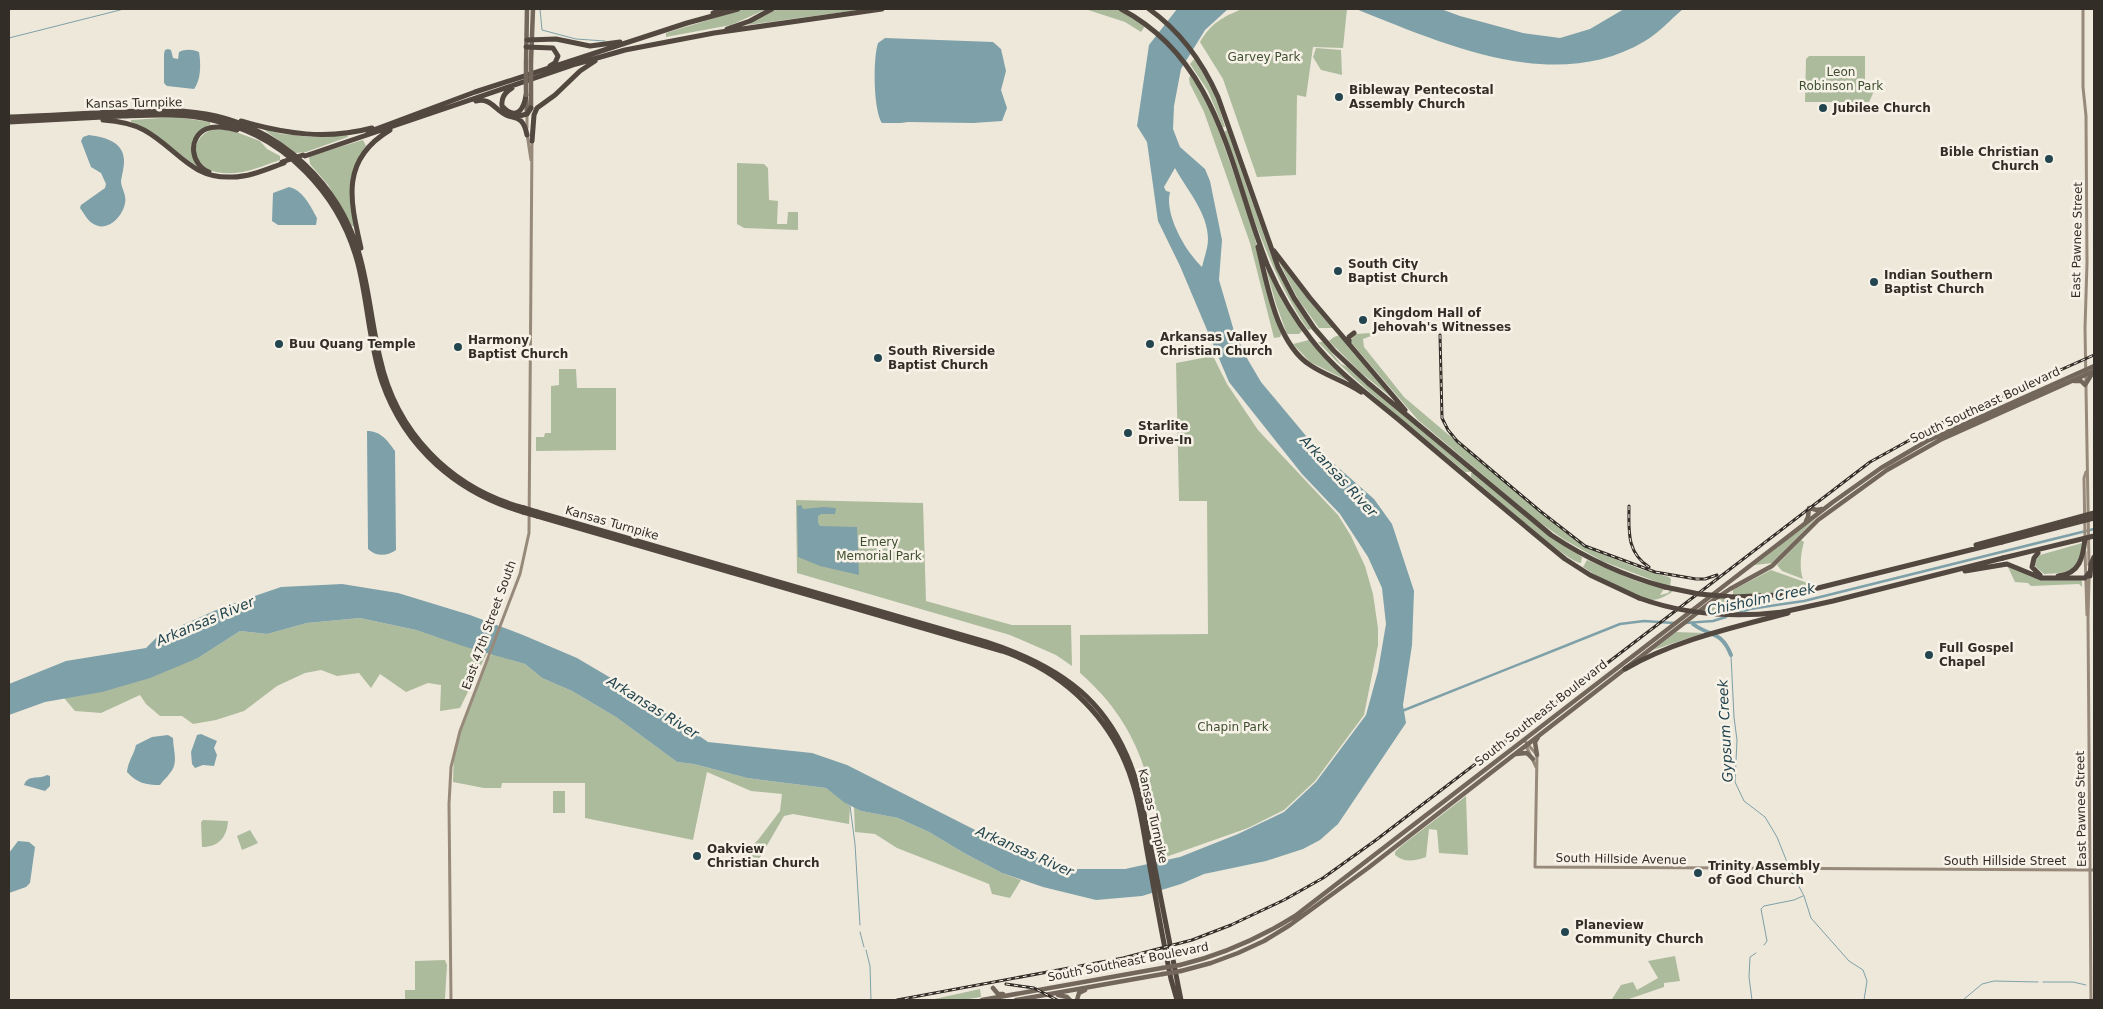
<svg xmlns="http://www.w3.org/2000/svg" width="2103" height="1009" viewBox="0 0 2103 1009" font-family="'DejaVu Sans',sans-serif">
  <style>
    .green { fill: #adbb9d }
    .water { fill: #7ea0a8; fill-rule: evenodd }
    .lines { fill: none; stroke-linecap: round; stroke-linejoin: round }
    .stream { stroke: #7ea0a8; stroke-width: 1 }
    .canal { stroke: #7ea0a8; stroke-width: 2.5 }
    .river { stroke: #7ea0a8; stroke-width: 4 }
    .secondary { stroke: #988a7b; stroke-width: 3 }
    .primary { stroke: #73665b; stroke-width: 4.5 }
    .highway { stroke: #534840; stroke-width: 5 }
    .rail-casing { stroke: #332d28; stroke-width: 3 }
    .rail { stroke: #f7f2e7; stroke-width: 1; stroke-dasharray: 4; stroke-linecap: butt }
    .primary-bridge { stroke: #73665b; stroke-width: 4.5 }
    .highway-bridge { stroke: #534840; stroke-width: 5 }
    .poi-dot { fill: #23454f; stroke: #f7f2e7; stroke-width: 2 }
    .labels { text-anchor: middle; stroke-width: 5; stroke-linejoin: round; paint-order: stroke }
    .park-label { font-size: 12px; fill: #3e4e2f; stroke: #f7f2e7 }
    .poi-label { font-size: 12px; font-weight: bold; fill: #332d28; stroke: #f7f2e7; text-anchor: start }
    .street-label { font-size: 12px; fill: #332d28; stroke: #f7f2e7 }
    .water-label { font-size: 14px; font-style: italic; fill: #23454f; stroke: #f7f2e7 }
  </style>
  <rect width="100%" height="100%" fill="#eee8db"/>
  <path class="green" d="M744,9h23l-36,16 -65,12v-4z
    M777,9h89l-118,16z
    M1085,9h32l28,17 -4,6 -16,-10z
    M1242,9h105l-4,39 -30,-1 -7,50 -9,-2 -1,80 -39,2 -34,-98 -23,-37c11,-19 23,-25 42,-33z
    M1316,48l25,2 1,25 -21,-5 -8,-13z
    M1809,56h56v30l11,1 -7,15h-64l1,-43z
    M1195,58l20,36 10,33h-2l-15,-36 -18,-27z
    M1191,73l23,44 38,109 11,46 19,61 -2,4 -6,1 -24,-95 -46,-131 -14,-28 -1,-5z
    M176,117l34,5v3c-18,7 -23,28 -12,42 -23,-15 -41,-35 -67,-45v-2z
    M216,128l20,4 24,9 7,8 13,7v4c-20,7 -42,17 -64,12 -27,-5 -27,-37 0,-44z
    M263,129l19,5 29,3 36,-2 1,2 -42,15 -10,1z
    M1227,130l44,125 41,74 -4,1c-41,-60 -60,-130 -84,-198z
    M363,140l3,6c-18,25 -17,50 -11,80h-3l-24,-41 -18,-21 -1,-8z
    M737,163l27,1 4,4 1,32 9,1 -1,23h10l1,-12h10v18l-54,-2 -7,-4z
    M1264,262l38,69 -3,3h-12l-11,-30z
    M1279,262h1l53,66h-14l-21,-29z
    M1370,333l1,3 -8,3 1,8 40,50 132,112 47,37 57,23 29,8 2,2 -1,8 -68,-26 -39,-22 -28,-20 -117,-99 -68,-79 6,-7z
    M1340,335l57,67 -37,-30 -31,-31 5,-4z
    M1309,340l43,43 -42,-21 -17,-18z
    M1318,342h5l18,22 7,3 122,103v2h-5c-49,-42 -103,-82 -147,-130z
    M1213,356l14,28 31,46 80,85 13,21 14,30 8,28 5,34v17l-14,70 -49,66 -31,29 -36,18 -85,30c-11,-75 -22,-132 -83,-185v-38l128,-1 -1,-133h-28l-3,-138z
    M559,369h17l1,19h39v62l-80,1v-14h8l1,-4h6v-47l8,-1z
    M1471,473h3l74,62 34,22 -1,6c-13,1 -94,-73 -110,-86z
    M796,500l127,3 3,98 86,24h59l1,41 -16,-11 -46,-20 -213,-62z
    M1815,519l-43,44 -17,2v-1z
    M1801,540l3,2c-3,10 -5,27 -1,37l-21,-8 -5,-6z
    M2082,543c0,28 -14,30 -38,31l-9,-8 1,-8 4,-3z
    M1587,560l49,21 28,8 -4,6 8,-2 2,-3 3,1c-4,4 -15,9 -21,9 -16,-1 -56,-24 -69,-33z
    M2007,565l32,14h41l2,2v6l-3,-3 -48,2 -3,-3 -13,-1z
    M1771,570l45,16 -51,8 -32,1v-5z
    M1719,598l6,1v3l51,-3 -63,14 -11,-1z
    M360,618l56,12 71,23 -27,55 -20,3 1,-26 -13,-2 -22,9 -26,-18 -9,14 -12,-15 -22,3 -16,-6 -16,3 -28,13 -33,25 -28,9 -23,4 -11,-8h-22l-14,-12 -6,-9 -39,18 -26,-2 -11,-13 35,-6 99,-34 42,-27 27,3 40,-11z
    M1676,632l28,1 -51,17z
    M492,654l33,10 17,14 30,13 44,26 61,45 17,2 53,14 79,10 24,18 -1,18 -56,-10 -9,2 -26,45v4h-13l-1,-12 14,-13 22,-29 2,-17 -31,-3 -44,-19 -14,68 -108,-22v-35h-83l-1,5h-17l-31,-6 1,-33 32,-86z
    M553,791h12v22h-12z
    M1466,796l2,59 -29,-2 -2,-23 -8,-1 -3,28c-11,4 -22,6 -31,-2v-3l6,-6z
    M854,807l7,4 37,7 31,14 35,21 38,20 19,7 -11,18 -18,-4 -3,-10 -92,-36 -22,-14 -20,-2z
    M203,820l25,1c-1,16 -9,26 -26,26l-1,-25z
    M250,830l8,13 -16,7 -5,-14z
    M1675,956l5,25 -16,2v4l-35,12h-17l9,-14 12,-3 4,8 21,-12 -10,-17z
    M445,960l2,5 -2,33 -1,2h-39v-10h10v-29z
    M980,989l1,8 -19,3h-32z"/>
  <path class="water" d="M1177,9h51l-23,21 -24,39 -7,37 -1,23 7,18 25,22 5,12 12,59 -3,40 15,51 14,29 13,22 56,67 57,50 18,25 22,67 -2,54 -9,60 3,18 -68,101 -18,16 -17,9 -37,12 -62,13 -23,10 -39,12 -46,4 -53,-13 -41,-14 -38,-20 -35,-21 -31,-14 -37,-7 -16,-8 -19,-15 -79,-10 -53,-14 -17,-2 -61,-45 -44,-26 -30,-13 -17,-14 -59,-17 -50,-17 -56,-12 -53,5 -40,11 -27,-3 -42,27 -48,20 -48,14 -57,10 -36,13v-31l57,-23 80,-13 12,-12 65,-29 58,-20 61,-3 56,9 72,22 53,20 54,23 61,36 70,48 104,11 35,12 138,70 79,34h61l55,-12 58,-23 46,-22 32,-30 50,-67 12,-44 8,-47 -4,-36 -14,-31 -28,-43 -38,-40 -73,-92 -49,-116 -22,-45 -11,-79 -10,-16 12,-81zM1175,168c12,22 33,45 33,71 0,9 -4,19 -6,28 -16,-15 -38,-53 -32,-75l-4,-1 -2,-4z
    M1356,9h85l19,7 63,17 37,5 30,-9 34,-20h59c-12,10 -24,24 -38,32 -90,54 -201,3 -289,-32z
    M885,38l108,4 8,7 5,22 -5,19 6,18 -5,13 -29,2 -65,-1 -7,1h-19c-9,-14 -9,-65 -4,-80z
    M168,49l3,1 2,8 5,1 1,-7c6,-3 13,-3 20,0 2,12 2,28 -5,37l-27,-3 -3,-3v-29l1,-4z
    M89,135c16,2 36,7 35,27 0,6 -2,12 -3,19 0,7 6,14 4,22 -2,13 -18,31 -33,20 -5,-3 -8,-10 -12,-15l1,-3 24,-17 1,-4 -5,-11 -10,-6 -10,-26 2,-4z
    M289,187c14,3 22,20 28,31l-1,7h-38l-6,-4 1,-28z
    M367,431c14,0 21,10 28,20l1,99c-8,6 -20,7 -28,-1z
    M801,505l2,4 21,-2 12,1 -1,6h-14l-3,2v7l2,3 37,1 2,48 -39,-9 -22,-9 -1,-51z
    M201,734l16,7 -3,7 3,7 -3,11 -11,-1 -8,3 -3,-4 -1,-12 6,-17z
    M168,735l5,3c0,12 6,25 -3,35 -3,5 -7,7 -10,12 -14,0 -23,-2 -33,-13 1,-11 7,-17 9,-27l16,-8z
    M47,775l3,1v10l-5,5 -21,-6c4,-11 14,-5 23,-10z
    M18,841l11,1 6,5 -5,36 -4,4 -17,6v-40z"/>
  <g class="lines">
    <path class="stream" d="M540,9l2,21 34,9 29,2
      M9,38l115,-29
      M1731,655l3,62 3,23 -2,42 9,19 21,16 12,20 12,30
      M850,806l5,38 5,81
      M1791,871l13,25 7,22 38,43 14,9 4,11 -3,19
      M860,932l4,15
      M1764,945l3,-4 -6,-32 3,-3 30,-6 9,-4
      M866,950l4,16 1,34
      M2043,982h30l13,3
      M1752,1000l-3,-23 1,-20 6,-4
      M1963,1000l19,-16 12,-3 44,1"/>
    <path class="canal" d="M1738,613l12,-4 54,-8 290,-72
      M1685,623l28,-2 13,-4
      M1402,711l218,-87 24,-3 30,2"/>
    <path class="river" d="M1693,624c17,13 28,6 38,31"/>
    <path class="secondary" d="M2083,9v78l3,29 1,147 -2,65 4,237
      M527,114v14
      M527,134l4,26
      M2085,538l-1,-60 2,-6
      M2085,552l2,63
      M2089,579l-1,39 3,382
      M1524,740l13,15 -2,112 559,3
      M1526,746l10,21
      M451,1000l-2,-196 2,-37 9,-36 60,-157 9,-41 3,-394"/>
    <path class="primary" d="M531,62l2,-53
      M526,64l1,-55
      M531,93v15
      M526,98l1,16
      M2074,381h7l4,4 8,-13
      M1806,521l2,-4 1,-9 8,2 5,-1
      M1516,754l11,-1 6,6
      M1537,755l-2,-13 3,-5
      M1180,965c42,-10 78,-26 115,-49l538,-414 48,-34 46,-27 167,-75
      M1181,971l30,-8 27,-10 26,-12 26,-16 78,-57 347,-269 15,-10 42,-23 46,-46 69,-50 53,-30 154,-69
      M993,988l5,6h5
      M1058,995l9,2 3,3
      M982,1000l180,-32
      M1016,1000l147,-26
      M1077,1000l2,-7 6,-3"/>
    <path class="highway" d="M1121,9c99,52 109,161 146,255 11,26 26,52 44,75 25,33 62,59 94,86 53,45 106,90 160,134l25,16 49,23
      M1149,9c31,22 53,52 69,88l60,170 16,31 20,30 20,23 34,32 183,152c36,24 73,41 114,52
      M713,13l10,-4
      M727,29l23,-8 22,-12
      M527,40l29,-1 34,7 30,-4
      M526,47l27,1 5,8 -3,7 -5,3
      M512,88c-7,4 -11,9 -10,18 14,16 22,3 24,-11
      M476,101c14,-4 19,9 30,14 6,3 10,1 15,6 4,4 5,9 6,14
      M9,117c34,-1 68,-3 102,-5 35,-1 71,-4 105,4 67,16 122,68 142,134 11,35 13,72 22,108 16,74 70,130 144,150
      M515,117l12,-3 4,-6
      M103,120c14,1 28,3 41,10 33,18 46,49 88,47 18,0 35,-8 52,-14
      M241,121c44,13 86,19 131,7
      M9,122c38,-2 75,-4 113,-6 30,-1 60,-3 90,4 72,15 128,74 146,144 10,39 11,80 24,118 23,66 75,111 141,130
      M368,132l107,-40 212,-69 51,-14
      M532,141l2,-26 3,-7 18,-13 25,-24 15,-10
      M305,156l271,-92 49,-14 89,-17 168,-24
      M209,172c-18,-7 -22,-34 -3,-43 10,-4 21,-1 31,1
      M1258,247c9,36 18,96 52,118 16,11 35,16 51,27
      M361,248c-11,-48 -21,-88 29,-118
      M1274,251l36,47 95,112
      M1349,343v-6l5,-4
      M537,512l449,130c84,27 133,67 155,156l40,202
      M537,516l465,135c63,21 112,69 131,133 8,25 11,52 16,78 7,39 14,78 22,117l6,21
      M1976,545l118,-32
      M2038,553l-4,5 -2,9 8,8
      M1965,571l42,-7 34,14h44l4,-5
      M2058,576c22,-2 25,-19 27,-37
      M2090,576l1,-12 3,-7
      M1733,597l43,-2 34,-5 192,-48
      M1783,612l50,-11 170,-43
      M1625,669c50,-29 107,-41 163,-56"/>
    <g class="rail-casing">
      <path id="rail" d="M1440,335l2,83 6,12 9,11 83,70 45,35 70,26 41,7h9l12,-4
        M1629,506c0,24 -3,46 20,61
        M1006,984l28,4 23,12
        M897,1000l226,-42 69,-18 39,-15 53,-25 39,-22 53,-38 494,-378 67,-37 157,-70"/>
    </g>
    <use href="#rail" class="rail"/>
    <path class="primary-bridge" d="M531,93v-31
      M526,95v-31
      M1162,968l18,-3
      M1163,974l18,-3"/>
    <path class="highway-bridge" d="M282,162l21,-7
      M524,508l13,4
      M523,512l14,4
      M2002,542l92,-24
      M2003,558l91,-22
      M1665,587l34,7 34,3
      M1639,598c47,17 96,20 144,14"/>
  </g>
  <g class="poi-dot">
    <circle cx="1339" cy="97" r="5"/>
    <circle cx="1823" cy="108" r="5"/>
    <circle cx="2049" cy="159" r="5"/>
    <circle cx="1338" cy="271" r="5"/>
    <circle cx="1874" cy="282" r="5"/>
    <circle cx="1363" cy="320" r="5"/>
    <circle cx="279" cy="344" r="5"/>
    <circle cx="1150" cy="344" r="5"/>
    <circle cx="458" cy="347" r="5"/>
    <circle cx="878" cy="358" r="5"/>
    <circle cx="1128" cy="433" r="5"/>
    <circle cx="1929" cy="655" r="5"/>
    <circle cx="697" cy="856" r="5"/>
    <circle cx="1698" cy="873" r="5"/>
    <circle cx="1565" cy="932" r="5"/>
  </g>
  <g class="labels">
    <g class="park-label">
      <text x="1264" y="61">Garvey Park</text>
      <text x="1841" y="76">Leon<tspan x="1841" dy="14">Robinson Park</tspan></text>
      <text x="879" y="546">Emery<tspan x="879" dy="14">Memorial Park</tspan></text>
      <text x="1233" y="731">Chapin Park</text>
    </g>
    <g class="poi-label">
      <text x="1349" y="94">Bibleway Pentecostal<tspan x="1349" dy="14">Assembly Church</tspan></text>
      <text x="1833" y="112">Jubilee Church</text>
      <text x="2039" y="156" text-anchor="end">Bible Christian<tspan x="2039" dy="14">Church</tspan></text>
      <text x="1348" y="268">South City<tspan x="1348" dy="14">Baptist Church</tspan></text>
      <text x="1884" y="279">Indian Southern<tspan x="1884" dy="14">Baptist Church</tspan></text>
      <text x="1373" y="317">Kingdom Hall of<tspan x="1373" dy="14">Jehovah's Witnesses</tspan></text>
      <text x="1160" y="341">Arkansas Valley<tspan x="1160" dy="14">Christian Church</tspan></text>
      <text x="468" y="344">Harmony<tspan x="468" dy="14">Baptist Church</tspan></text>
      <text x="289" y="348">Buu Quang Temple</text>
      <text x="888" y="355">South Riverside<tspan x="888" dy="14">Baptist Church</tspan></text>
      <text x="1138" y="430">Starlite<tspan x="1138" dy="14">Drive-In</tspan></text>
      <text x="1939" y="652">Full Gospel<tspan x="1939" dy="14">Chapel</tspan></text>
      <text x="707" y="853">Oakview<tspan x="707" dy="14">Christian Church</tspan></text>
      <text x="1708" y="870">Trinity Assembly<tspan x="1708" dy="14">of God Church</tspan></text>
      <text x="1575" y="929">Planeview<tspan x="1575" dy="14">Community Church</tspan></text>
    </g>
    <g class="street-label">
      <text transform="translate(134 103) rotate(-1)" y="4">Kansas Turnpike</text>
      <text transform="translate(2077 240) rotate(-89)" y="4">East Pawnee Street</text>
      <text transform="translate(1985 405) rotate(-25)" y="4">South Southeast Boulevard</text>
      <text transform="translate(612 523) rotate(16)" y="4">Kansas Turnpike</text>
      <text transform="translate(489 625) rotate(-70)" y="4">East 47th Street South</text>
      <text transform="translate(1541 713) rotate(-38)" y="4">South Southeast Boulevard</text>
      <text transform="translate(2081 809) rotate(-91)" y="4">East Pawnee Street</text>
      <text transform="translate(1153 816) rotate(77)" y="4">Kansas Turnpike</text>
      <text transform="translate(1621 859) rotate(1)" y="4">South Hillside Avenue</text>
      <text x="2005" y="865">South Hillside Street</text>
      <text transform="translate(1128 962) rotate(-11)" y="4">South Southeast Boulevard</text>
    </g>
    <g class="water-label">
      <text transform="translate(1339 476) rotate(47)" y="5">Arkansas River</text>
      <text transform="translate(1761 599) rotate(-12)" y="5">Chisholm Creek</text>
      <text transform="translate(205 621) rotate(-23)" y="5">Arkansas River</text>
      <text transform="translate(653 707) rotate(32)" y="5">Arkansas River</text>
      <text transform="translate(1725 731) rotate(-93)" y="5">Gypsum Creek</text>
      <text transform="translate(1025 851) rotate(24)" y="5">Arkansas River</text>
    </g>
  </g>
  <rect width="2103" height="1009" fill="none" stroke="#332d28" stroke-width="20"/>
</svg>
